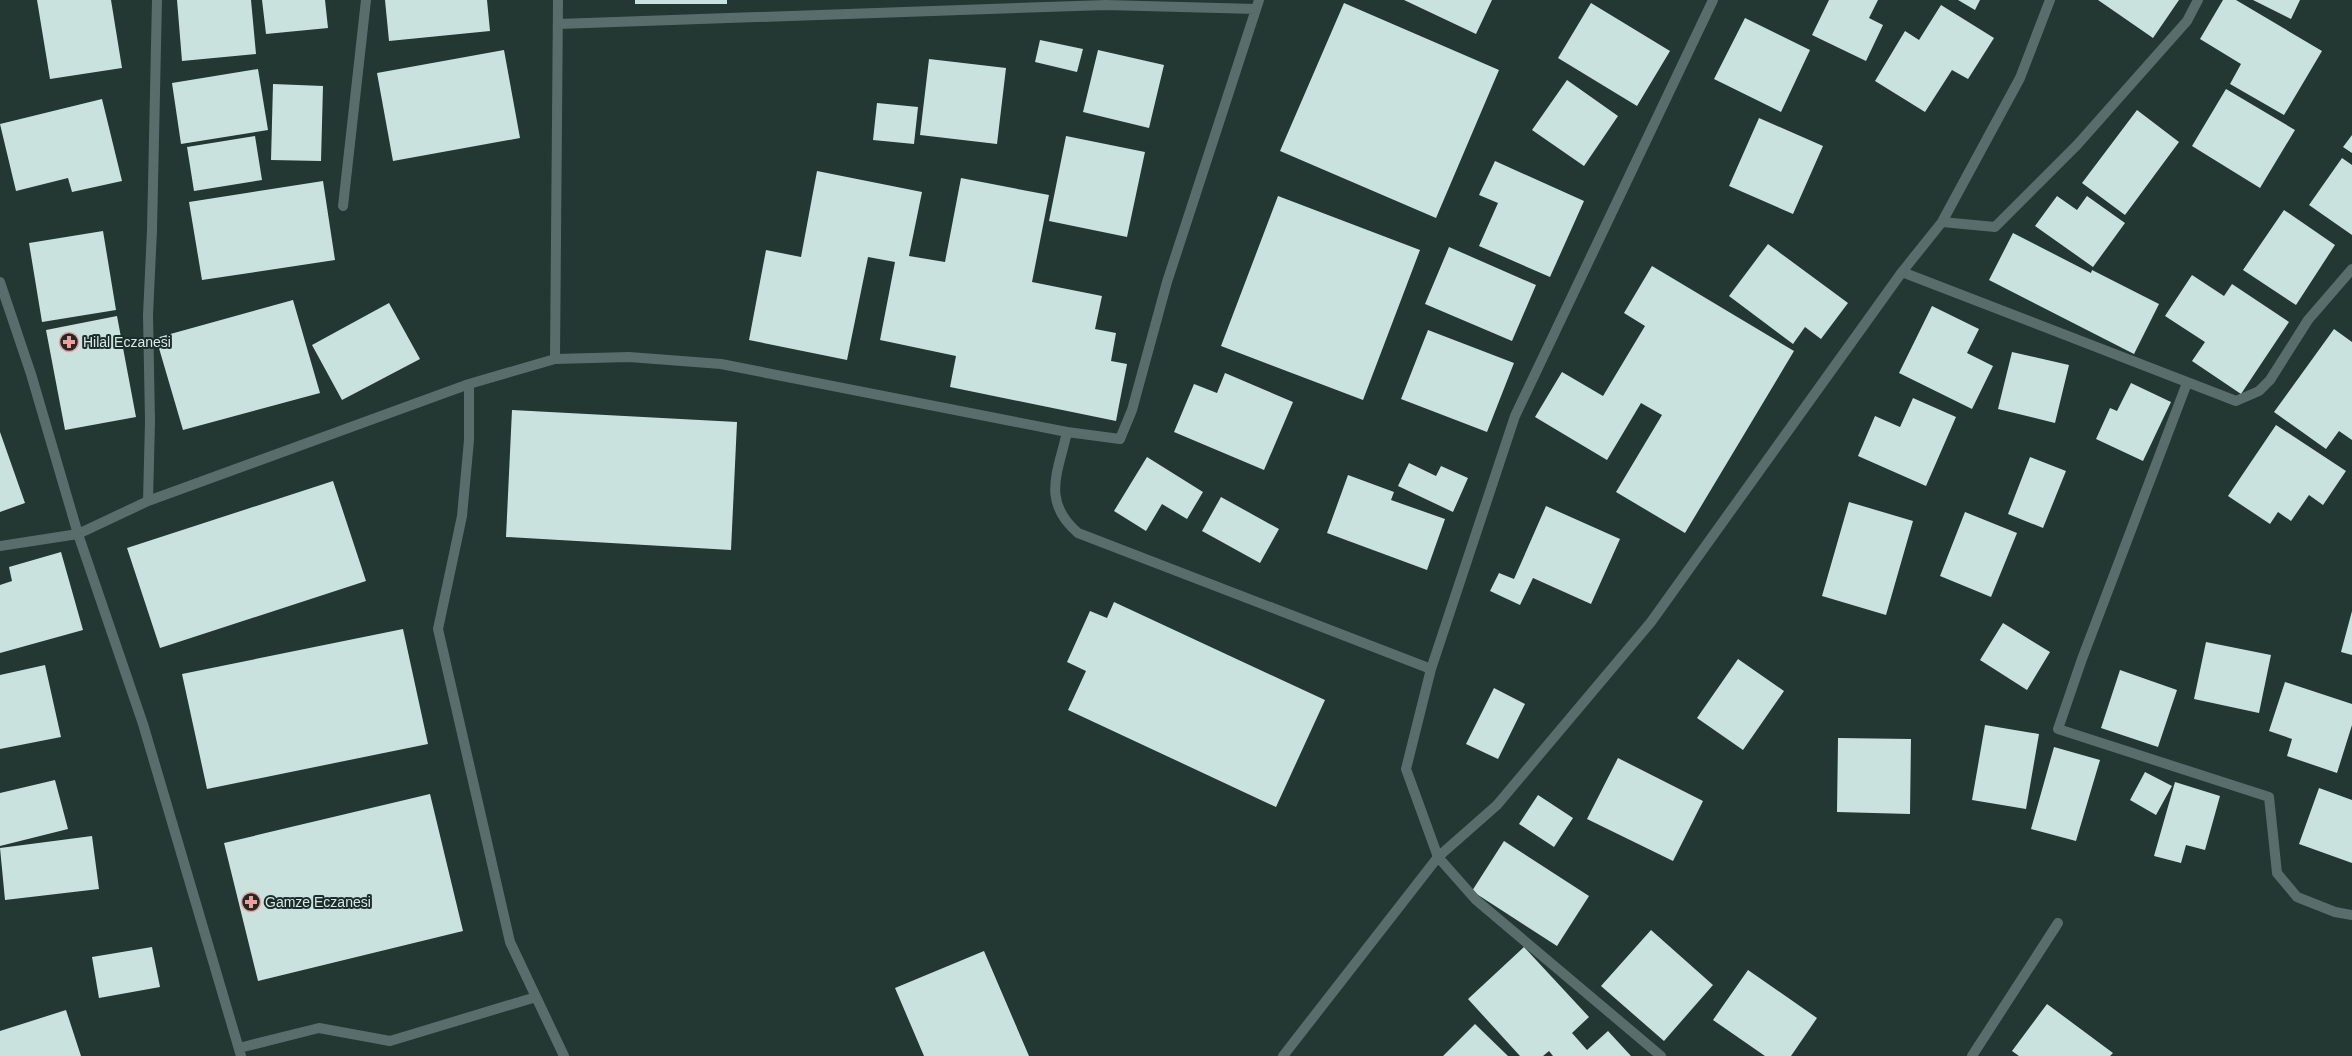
<svg xmlns="http://www.w3.org/2000/svg" width="2352" height="1056" viewBox="0 0 2352 1056" font-family="Arial,sans-serif">
  <style>
    .building { fill: #cae2de }
    .lines { fill: none; stroke-linecap: round; stroke-linejoin: round }
    .minor { stroke: #596e6a; stroke-width: 10 }
    .labels { text-anchor: middle; stroke-width: 4; stroke-linejoin: round; paint-order: stroke }
    .poi-label { font-size: 14px; fill: #dce8e6; stroke: #192d29; text-anchor: start }
  </style>
  <rect width="100%" height="100%" fill="#233733"/>
  <path class="building" d="M37,0h74l11,68 -72,11z
    M177,0h74l5,54 -74,7z
    M262,0h63l3,28 -62,6z
    M385,0h102l3,31 -101,10z
    M635,0h92v4h-92z
    M1404,0h88l-16,34z
    M1829,0h49l-9,18 14,7 -17,36 -54,-26z
    M1958,0h22l-5,10z
    M2098,0h81l-26,38z
    M2223,0h13l86,51 -38,64 -54,-31 11,-20 -41,-25z
    M2253,0h47l-9,19z
    M1344,3l155,67 -63,148 -156,-67z
    M1591,3l79,48 -33,55 -79,-48z
    M1941,5l53,33 -26,41 -16,-9 -27,42 -50,-31 30,-50 14,9z
    M1745,18l65,32 -29,62 -67,-33z
    M1040,40l43,9 -6,23 -42,-10z
    M504,50l16,88 -127,23 -16,-88z
    M1098,50l66,15 -15,63 -66,-16z
    M929,59l77,9 -9,76 -77,-9z
    M258,69l10,61 -87,14 -9,-61z
    M1567,80l51,36 -34,50 -52,-36z
    M273,84l50,2 -2,75 -50,-1z
    M2226,89l69,41 -35,58 -68,-42z
    M102,99l20,82 -50,11 -4,-14 -52,13 -16,-67z
    M877,103l41,4 -4,37 -41,-4z
    M2137,110l42,32 -54,73 -43,-32z
    M1759,118l64,28 -30,68 -64,-28z
    M2352,135v18l-9,-6z
    M255,136l7,44 -68,11 -7,-44z
    M1066,136l79,16 -18,85 -78,-16z
    M2342,158l10,7v70l-43,-30z
    M1495,161l89,40 -34,76 -71,-31 19,-43 -19,-8z
    M817,171l105,21 -13,64 36,6 16,-84 88,17 -17,87 70,14 -7,33 21,4 -5,28 16,3 -11,57 -166,-34 6,-31 -76,-16 15,-78 -27,-5 -21,103 -98,-20 17,-90 35,7z
    M323,181l12,79 -133,20 -13,-78z
    M1278,196l142,54 -57,150 -142,-54z
    M2057,196l20,14 10,-14 38,27 -32,44 -58,-41z
    M2284,210l51,35 -39,60 -53,-35z
    M103,231l13,79 -74,12 -13,-79z
    M2013,233l78,40 1,-3 67,34 -25,50 -145,-74z
    M1768,244l80,59 -27,36 -16,-12 -12,17 -64,-48z
    M1449,247l87,38 -24,56 -87,-37z
    M1652,266l142,85 -109,182 -69,-41 46,-77 -21,-12 -34,57 -72,-43 27,-45 41,24 42,-70 -21,-13z
    M2192,275l32,21 8,-12 57,38 -48,72 -49,-33 13,-19 -40,-26z
    M293,300l27,93 -137,37 -27,-92z
    M389,303l31,56 -78,41 -30,-55z
    M1932,306l47,23 -12,24 26,13 -21,43 -73,-36z
    M117,316l19,101 -71,13 -19,-100z
    M2334,329l18,13v98l-13,-9 -13,18 -52,-37z
    M1428,330l86,33 -27,69 -86,-33z
    M2012,352l57,13 -14,58 -57,-14z
    M1225,373l68,29 -29,68 -90,-38 20,-48 23,9z
    M2131,383l40,19 -28,59 -47,-22 14,-31 7,3z
    M1913,398l43,19 -30,69 -68,-30 17,-40 25,11z
    M512,410l225,12 -6,128 -225,-13z
    M2276,425l70,46 -23,34 -14,-10 -18,26 -13,-9 -8,12 -42,-28z
    M0,432l25,71 -25,9z
    M1147,457l56,35 -16,27 -25,-15 -16,27 -32,-20z
    M2030,457l36,14 -23,57 -35,-14z
    M1409,463l27,13 5,-10 27,12 -15,34 -55,-26z
    M1348,475l46,17 -3,8 54,19 -18,51 -100,-37z
    M333,481l33,100 -206,67 -33,-100z
    M1221,497l58,32 -19,34 -58,-32z
    M1849,502l64,19 -27,94 -64,-19z
    M1546,506l74,33 -29,65 -58,-26 -13,27 -30,-14 9,-18 15,6z
    M1965,512l52,21 -26,64 -51,-21z
    M61,552l22,78 -83,23v-68l12,-4 -3,-14z
    M1114,602l211,98 -49,107 -208,-97 18,-39 -19,-9 23,-51 17,7z
    M2352,611v44l-11,-3z
    M2003,623l47,29 -23,38 -47,-30z
    M403,629l25,115 -221,45 -25,-115z
    M2206,642l65,13 -12,58 -65,-14z
    M1738,659l46,32 -41,59 -46,-32z
    M45,665l16,72 -61,12v-74z
    M2120,670l57,20 -19,57 -57,-19z
    M2285,682l67,22v21l-15,48 -50,-17 5,-17 -23,-8z
    M1494,688l31,16 -27,55 -32,-15z
    M1985,725l54,9 -13,75 -54,-9z
    M1838,738l73,1 -1,75 -73,-2z
    M2054,747l46,13 -24,81 -45,-12z
    M1618,758l85,43 -30,60 -86,-42z
    M2145,772l27,14 -16,29 -26,-15z
    M55,780l13,49 -68,17v-53z
    M2175,782l45,14 -15,54 -19,-5 -5,18 -27,-7z
    M2319,788l33,12v63l-53,-19z
    M430,794l33,137 -205,50 -34,-138z
    M1538,795l35,23 -19,29 -35,-23z
    M92,836l7,53 -94,11 -5,-52z
    M1504,841l85,55 -32,50 -85,-55z
    M1651,930l62,55 -49,56 -63,-55z
    M152,947l8,40 -61,11 -7,-41z
    M1524,947l65,70 -17,16 15,17 21,-19 23,25h-78l-4,-5 -6,5h-23l-52,-57z
    M984,951l45,105h-105l-29,-68z
    M1748,970l69,48 -26,38h-26l-52,-36z
    M2047,1004l66,49 -3,3h-91l-7,-5z
    M66,1010l15,46h-81v-25z
    M1475,1024l33,32h-65z"/>
  <g class="lines">
    <path class="minor" d="M558,24l548,-19 150,4
      M343,206l23,-206
      M1942,222l53,5 82,-82 110,-124 11,-21
      M1902,272l334,129 23,-10 11,-11 38,-60 44,-51
      M0,282l31,92 47,160 65,190 98,332
      M555,359l3,-359
      M2187,383l-105,276 -24,70 211,68 8,76 20,24 38,15 17,3
      M469,384v56l-7,76 -24,113 72,313 54,114
      M1067,432c-9,41 -26,69 11,101l353,136
      M148,501l2,-80 -2,-106 4,-85 5,-230
      M0,546l78,-12 70,-33 321,-117 86,-25 74,-2 92,7 346,68 53,7 12,-29 35,-128 92,-282
      M239,1048l80,-20 71,13 146,-44
      M1283,1056l155,-199 59,-52 154,-183 251,-350 40,-50 78,-144 30,-78
      M1661,1056l-185,-156 -38,-43 -32,-88 25,-100 84,-253 198,-416
      M1972,1056l86,-133"/>
  </g>
  <defs>
    <g id="pharmacy-ring" transform="scale(1)"><circle r="9.5" fill="#192d29" stroke="#f59b9a" stroke-width="1.5"/><path d="M-2-6h4v4h4v4h-4v4h-4v-4h-4v-4h4Z" fill="#f59b9a"/></g>
  </defs>
  <g fill-rule="evenodd">
    <use href="#pharmacy-ring" x="69" y="342"/>
    <use href="#pharmacy-ring" x="251" y="902"/>
  </g>
  <g class="labels">
    <g class="poi-label">
      <text x="83" y="347">Hilal Eczanesi</text>
      <text x="265" y="907">Gamze Eczanesi</text>
    </g>
  </g>
</svg>
